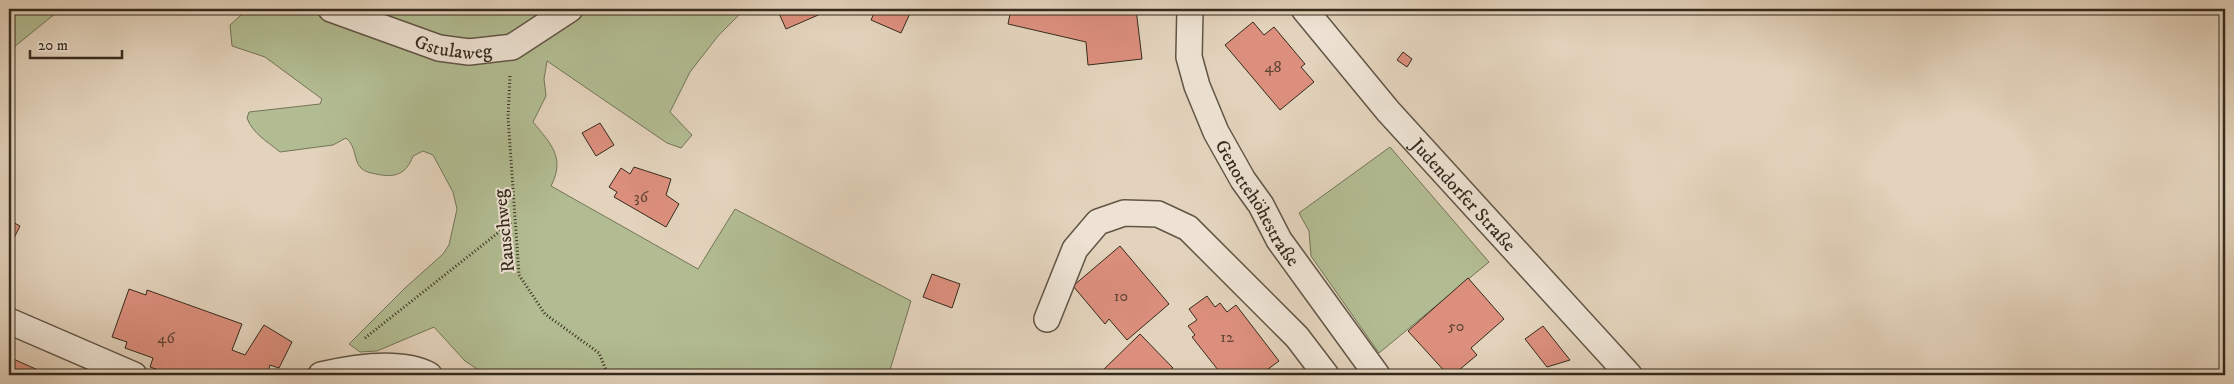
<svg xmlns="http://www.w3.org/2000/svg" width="2234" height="384" viewBox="0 0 2234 384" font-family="'IM FELL DW Pica',serif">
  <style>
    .green { fill: #b2bc92; stroke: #747458 }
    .building { fill: #dc8f7d; stroke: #362b1d }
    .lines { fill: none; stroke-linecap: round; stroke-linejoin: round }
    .street-casing { stroke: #615545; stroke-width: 28 }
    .path { stroke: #362b1d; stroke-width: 3; stroke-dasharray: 1 2.5; stroke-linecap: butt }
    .street { stroke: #ede2d3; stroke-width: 25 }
    .labels { text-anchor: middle; stroke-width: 4; stroke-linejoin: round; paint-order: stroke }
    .number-label { font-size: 16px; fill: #604435 }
    .street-label { font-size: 19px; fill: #362b1d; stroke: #ede2d3 }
  </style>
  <rect width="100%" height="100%" fill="#e3d3bc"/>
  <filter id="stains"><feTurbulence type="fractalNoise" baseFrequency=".004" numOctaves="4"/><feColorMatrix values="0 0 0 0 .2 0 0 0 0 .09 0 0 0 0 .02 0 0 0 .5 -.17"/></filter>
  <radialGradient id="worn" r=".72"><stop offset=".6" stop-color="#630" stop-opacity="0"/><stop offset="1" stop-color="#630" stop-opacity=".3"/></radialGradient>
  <path class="green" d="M9,9h52l-52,42z
    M248,9h497l-27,27 -28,36 -20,40 22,23 -11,13 -14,-5 -120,-82 -3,18 2,17 -13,26c17,21 33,35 18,64l147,83 37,-60 176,92 -21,69 15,5h-419l-21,-14 -31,-34 -57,24 -17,1 -11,-8 56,-56 38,-34 6,-9 8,-36 -4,-17 -20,-37 -10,-4 -10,5c-7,19 -19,22 -37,18 -5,-1 -11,-2 -15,-6 -8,-8 -4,-21 -15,-30l-13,7 -53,7c-12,-10 -28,-19 -33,-34l2,-6 71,-8 2,-5 -57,-42 -33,-11 -2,-21z
    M1390,147l99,115 -110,91 -68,-97 -2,-25 -10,-18z"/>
  <path class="building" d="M777,9h55l-46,20z
    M876,9h36l-11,24 -30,-13z
    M1011,9h125l6,50 -54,6 -2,-23 -78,-18z
    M1253,22l11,13 10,-8 31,37 -4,3 13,15 -34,28 -55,-65z
    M1403,52l9,7 -5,8 -10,-7z
    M600,123l14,22 -18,11 -14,-23z
    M634,167l37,12 -5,16 13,9 -13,23 -52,-30 3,-5 -8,-5 12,-19 9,6z
    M9,220l11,6 -11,22z
    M1120,246l49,58 -42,36 -18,-21 -4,5 -32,-38z
    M932,274l28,10 -8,24 -29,-11z
    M1468,278l36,41 -33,29 6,7 -24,20h-5l-40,-44z
    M129,289l17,6 1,-5 95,34 -10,26 13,5 19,-30 28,17 -13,26 -9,-3 -3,10h-94l-23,-8 3,-9 -28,-10 2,-6 -15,-5z
    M1207,296l8,11 5,-4 7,9 9,-7 43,56 -19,14h-38l-30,-38 3,-2 -7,-9 9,-6 -8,-11z
    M1543,326l27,34 -23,7 -22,-28z
    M1140,334l33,34 -8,7h-67z
    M9,357l40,18h-40z"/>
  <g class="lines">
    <g class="street-casing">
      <g id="street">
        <path id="s1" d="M331,9l108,39 30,4 43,-5 58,-38"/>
        <path id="s2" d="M1190,9l-1,48 8,29 19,46 27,48 18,25 18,35 98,135"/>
        <path id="s3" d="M1304,9l84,102 241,264"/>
        <path d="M1047,319l28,-70 23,-27 26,-9 34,1 30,14 109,109 29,38"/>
        <path d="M9,321l125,54"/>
        <path d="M321,375c30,-7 80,-15 108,0"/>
      </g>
    </g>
    <path class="path" d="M510,76l-2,41 11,158 26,39 54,39 9,22
      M365,338l148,-117"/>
    <use href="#street" class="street"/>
  </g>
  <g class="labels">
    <g class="number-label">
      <text x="1273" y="72">48</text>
      <text x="641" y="202">36</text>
      <text x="1121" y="301">10</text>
      <text x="1456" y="331">50</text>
      <text x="1227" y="342">12</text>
      <text x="166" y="343">46</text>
    </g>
    <g class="street-label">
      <text dy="7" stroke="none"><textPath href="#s1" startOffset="129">Gstulaweg</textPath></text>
      <text dy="7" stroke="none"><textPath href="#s3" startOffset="245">Judendorfer Straße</textPath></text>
      <text dy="7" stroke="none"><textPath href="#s2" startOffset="210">Genottehöhestraße</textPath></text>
      <text transform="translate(503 231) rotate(-96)" y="7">Rauschweg</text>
    </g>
  </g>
  <rect width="2234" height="384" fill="none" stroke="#e3d3bc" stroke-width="30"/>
  <rect x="10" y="10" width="2214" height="364" fill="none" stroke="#362b1d" stroke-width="2.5"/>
  <rect x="15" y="15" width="2204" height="354" fill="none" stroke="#362b1d"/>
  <path d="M30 50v8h92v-8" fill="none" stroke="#362b1d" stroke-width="2.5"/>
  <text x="38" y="50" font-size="15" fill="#362b1d" stroke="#ede2d3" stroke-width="4" paint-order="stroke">20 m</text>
  <rect width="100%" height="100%" filter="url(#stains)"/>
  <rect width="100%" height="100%" fill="url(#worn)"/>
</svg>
